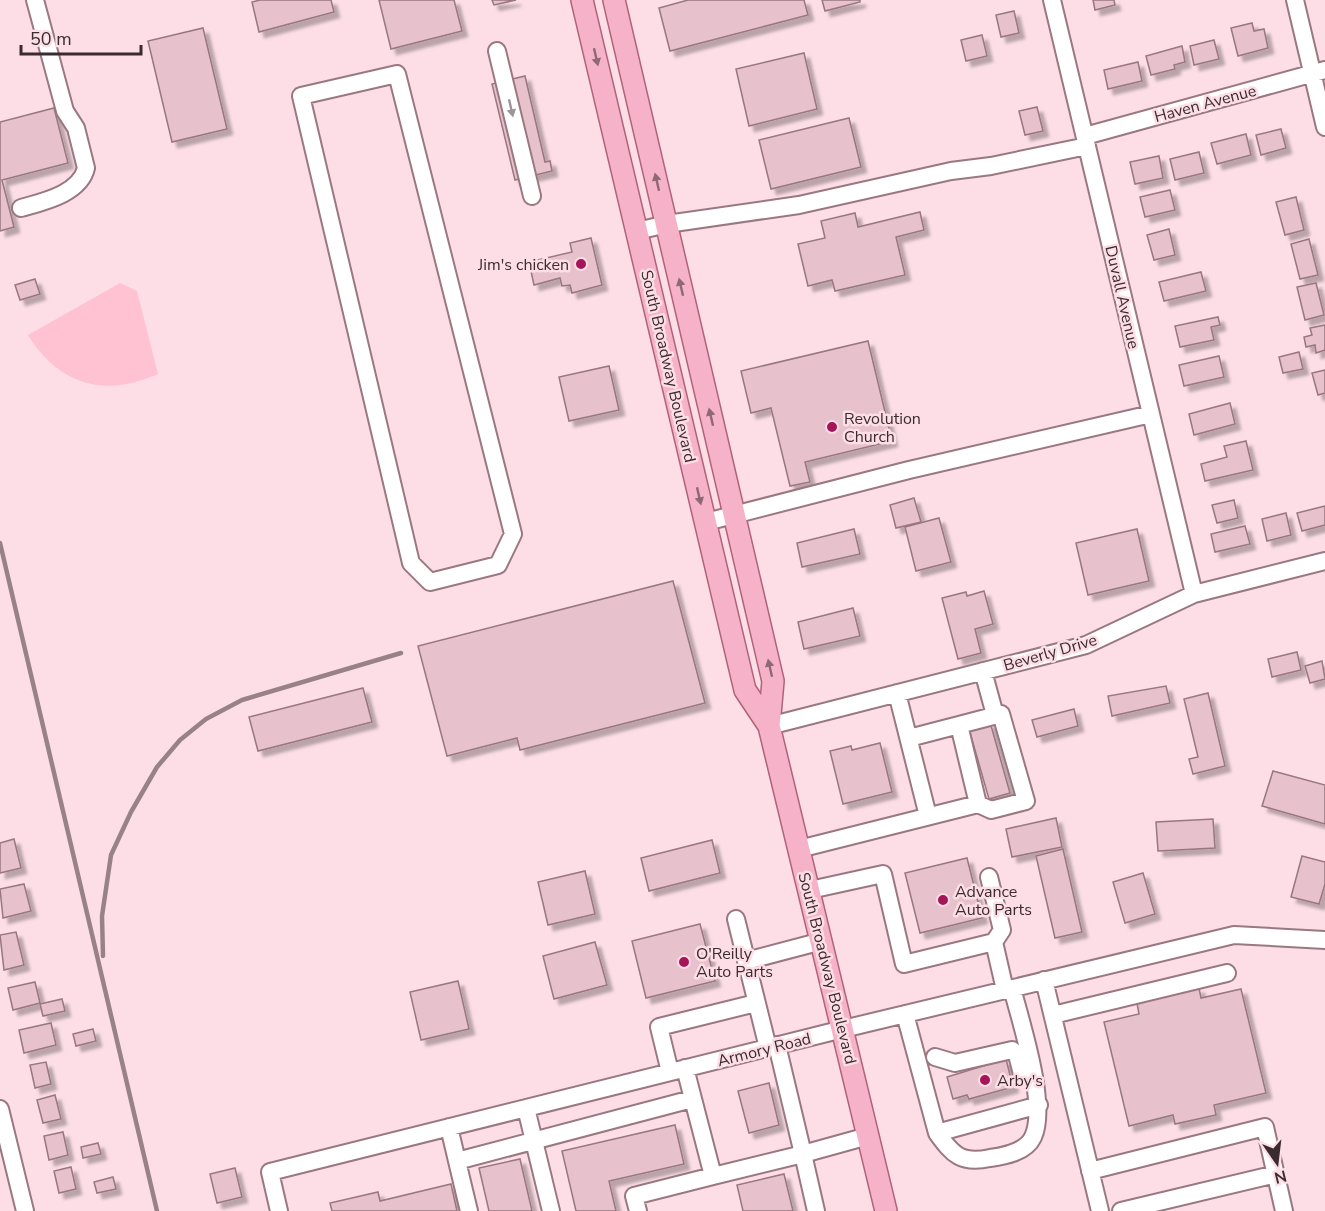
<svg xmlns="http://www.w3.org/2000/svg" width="1325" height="1211" viewBox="0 0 1325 1211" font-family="'Nunito Sans',sans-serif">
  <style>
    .green { fill: #ffc2d3 }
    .building { fill: #e7c1cb; stroke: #997780; stroke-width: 1.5; filter: url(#shadow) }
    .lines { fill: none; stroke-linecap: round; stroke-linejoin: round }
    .minor-casing { stroke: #9a7881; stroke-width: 20 }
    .major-casing { stroke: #b0627b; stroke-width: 24 }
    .minor { stroke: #fff; stroke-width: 16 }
    .major { stroke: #f6b2c8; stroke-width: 21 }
    .rail { stroke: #988288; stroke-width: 4.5 }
    .oneway { fill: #8e6874 }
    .oneway2 { fill: #9c9597 }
    .poi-dot { fill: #a51658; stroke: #fddee6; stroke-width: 2 }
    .labels { text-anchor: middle; stroke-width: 5; stroke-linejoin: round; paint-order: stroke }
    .street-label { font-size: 16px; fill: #392b2f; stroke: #fddee6 }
    .poi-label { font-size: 16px; fill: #392b2f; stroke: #fddee6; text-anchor: start }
  </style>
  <defs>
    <filter id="shadow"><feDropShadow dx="5.5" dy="5.5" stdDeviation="1.5" flood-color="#0004"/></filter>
  </defs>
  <rect width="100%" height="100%" fill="#fddee6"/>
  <path class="green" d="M120,283l17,8 21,83c-53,24 -99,11 -130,-39z"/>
  <path class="building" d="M260,0h71l3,12 -75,20 -7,-30z
    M379,0h75l8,31 -71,18z
    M492,0h24l-22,5z
    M688,0h116l4,15 -138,36 -11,-43z
    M822,0h38v2l-35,9z
    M1093,0h21l1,5 -20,5z
    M1014,11l5,22 -18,4 -5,-22z
    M1252,23l2,8 10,-2 4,19 -30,8 -7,-28z
    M203,28l24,101 -55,13 -24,-101z
    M982,35l5,21 -21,5 -5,-21z
    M1214,40l5,19 -25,6 -4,-19z
    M1182,46l3,16 -11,3 1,4 -24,6 -5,-19z
    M804,53l13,56 -68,17 -13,-57z
    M1138,62l4,19 -34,8 -4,-19z
    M525,76l20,86 5,-1 2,10 -37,9 -23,-96z
    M1037,107l6,24 -18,4 -6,-24z
    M54,108l14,55 -66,17 12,47 -14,4v-109z
    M849,118l12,49 -90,22 -12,-49z
    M1281,129l5,19 -25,7 -5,-20z
    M1246,134l5,21 -34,9 -6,-21z
    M1199,152l5,21 -29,7 -5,-21z
    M1159,156l4,22 -28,6 -5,-22z
    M1170,190l5,20 -30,7 -5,-20z
    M1296,197l8,33 -19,5 -9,-33z
    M920,212l4,18 -28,7 9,38 -70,16 -3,-11 -24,6 -10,-42 27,-6 -4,-17 34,-8 3,14z
    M1169,229l6,26 -21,5 -7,-25z
    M591,238l11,47 -30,8 -2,-8 -8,1 -2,-8 -26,7 -5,-23 43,-10 -2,-9z
    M1309,239l9,36 -18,4 -9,-35z
    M1201,272l5,19 -42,10 -5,-19z
    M35,279l5,15 -20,6 -5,-15z
    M1316,283l8,32 -19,5 -8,-33z
    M1218,317l2,8 -9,2 3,13 -34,7 -5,-21z
    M1325,325v25l-9,3 -1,-8 -9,2 -2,-10 8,-2 -2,-7z
    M868,341l24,100 -87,21 5,20 -20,4 -19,-78 -20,5 -10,-42z
    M1299,352l4,17 -20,4 -4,-16z
    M1219,356l5,21 -40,9 -5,-21z
    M609,366l10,44 -50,11 -10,-44z
    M1325,370v23l-7,2 -6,-22z
    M1230,403l5,21 -41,11 -5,-21z
    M1246,441l7,29 -48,11 -4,-17 26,-7 -3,-11z
    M914,498l7,24 -25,6 -6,-23z
    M1234,500l4,18 -21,5 -5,-18z
    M1325,506v19l-23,6 -5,-18z
    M1286,513l5,22 -24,6 -5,-22z
    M939,518l12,44 -35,9 -11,-44z
    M1245,526l5,18 -35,8 -4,-18z
    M854,529l6,25 -58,13 -5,-24z
    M1137,529l12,52 -61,14 -12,-52z
    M673,581l32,122 -185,47 -3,-12 -70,18 -29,-110z
    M984,591l9,33 -18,5 6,24 -23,6 -16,-61 24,-6 1,4z
    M853,608l7,28 -56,13 -6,-27z
    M1297,652l4,18 -29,7 -4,-18z
    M1322,661l3,18 -15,4 -5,-17z
    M1166,686l4,17 -58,13 -4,-20z
    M363,688l9,34 -114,29 -9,-34z
    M1208,693l17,73 -32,8 -4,-15 9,-2 -14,-58z
    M1074,709l4,17 -41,11 -5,-17z
    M990,722l20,71 -21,6 -20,-70z
    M880,743l12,49 -49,12 -13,-53 21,-5 1,4z
    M1273,771l52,14v39l-63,-18z
    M1056,818l6,29 -50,10 -6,-28z
    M1213,819l2,29 -57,3 -2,-29z
    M14,839l7,29 -21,5v-30z
    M712,840l8,33 -71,18 -8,-33z
    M1063,849l19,83 -27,6 -19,-82z
    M1302,856l23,6v22l-6,20 -28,-7z
    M967,858l15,60 -62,15 -15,-60z
    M585,871l10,43 -47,11 -10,-43z
    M1143,873l12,41 -30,9 -12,-41z
    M24,884l7,27 -28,7 -3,-29z
    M700,924l15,57 -69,17 -14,-57z
    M16,932l8,33 -20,5 -4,-35z
    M595,942l12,43 -53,14 -11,-43z
    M458,981l11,48 -48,11 -11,-48z
    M35,982l5,21 -27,7 -5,-22z
    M1199,988l2,10 40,-9 25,104 -52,12 2,10 -41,9 -2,-9 -44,11 -25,-104 35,-8 -2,-11z
    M62,999l3,12 -22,5 -3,-12z
    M51,1023l5,22 -32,8 -5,-23z
    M93,1029l3,12 -20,5 -3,-12z
    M1006,1059l7,28 -44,12 -2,-4 -14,4 -6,-22z
    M46,1062l5,22 -16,4 -5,-23z
    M769,1083l10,42 -30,8 -11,-42z
    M55,1095l6,24 -18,4 -6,-23z
    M675,1125l9,39 -75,17 7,30h-40l-14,-60z
    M63,1132l5,23 -19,5 -5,-24z
    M98,1143l3,11 -18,4 -2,-11z
    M520,1159l12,52h-43l-10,-43z
    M71,1167l5,22 -17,4 -5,-22z
    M235,1168l7,29 -25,6 -7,-29z
    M784,1174l9,37h-50l-6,-26z
    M113,1177l3,12 -19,4 -3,-11z
    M451,1184l6,27h-125l-2,-8 48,-11 2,9z"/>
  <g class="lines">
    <g class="minor-casing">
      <path id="minor" d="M1052,0l142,594
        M1295,0l30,127
        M497,51l35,145
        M397,74l116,460 -15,31 -68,17 -19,-19 -110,-467z
        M1085,136l240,-66
        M21,208c21,-6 59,-14 65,-40l-10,-40 -11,-17 -30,-111
        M637,231l30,-7 132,-19 152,-34 40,-5 96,-20
        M706,522l203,-52 242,-56
        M983,671l12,44
        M897,693l31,123
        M959,725l42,-11 25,87 -35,9 -13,-6
        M769,726l317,-81 108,-51 131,-33
        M799,849l179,-45 -19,-79 -50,13
        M989,877l13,53 -8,12
        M810,890l73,-16 21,90 90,-22 11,48
        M736,919l32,129
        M746,961l76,-20
        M1044,980l56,231
        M905,1014l32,119 102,-28
        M1053,1015l174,-42
        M935,1057l20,6 57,-13 5,5 5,19
        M685,1068l28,108 90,-22 -26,-109
        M670,1072l-11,-45 97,-24
        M526,1108l25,103
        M0,1109l25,102
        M449,1127l8,34
        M937,1133c16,22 24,31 53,25 15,-2 36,-6 43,-21 15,-32 -12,-114 -21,-149
        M1090,1171l175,-44 19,84
        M279,1211l-9,-39 573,-143 391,-94 91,5
        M469,1211l-12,-50 235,-62
        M638,1211l-4,-15 79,-20
        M816,1211l-13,-57 65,-18
        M1121,1211l155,-37"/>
    </g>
    <g class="major-casing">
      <path id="major" d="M582,0l163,690 24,36
        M614,0l159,681 -4,45 117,485"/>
    </g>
    <use href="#minor" class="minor"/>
    <use href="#major" class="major"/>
    <path class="rail" d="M0,543l157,668
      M103,956l-1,-40 9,-61 20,-43 26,-45 23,-27 26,-21 36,-19 159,-47"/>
  </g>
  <defs><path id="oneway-solid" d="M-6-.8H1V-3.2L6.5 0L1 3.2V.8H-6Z" transform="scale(1.5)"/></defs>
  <g class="oneway">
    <use href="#oneway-solid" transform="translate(596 57) rotate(77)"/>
    <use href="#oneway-solid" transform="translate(657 182) rotate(-103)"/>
    <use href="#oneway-solid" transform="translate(681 287) rotate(-103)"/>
    <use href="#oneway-solid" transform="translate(711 417) rotate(-103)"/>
    <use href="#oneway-solid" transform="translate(699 496) rotate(77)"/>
    <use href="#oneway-solid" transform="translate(770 668) rotate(-103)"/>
  </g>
  <use class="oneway2" href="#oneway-solid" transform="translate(511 108) rotate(77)"/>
  <g class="poi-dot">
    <circle cx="581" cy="264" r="6"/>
    <circle cx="832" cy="427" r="6"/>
    <circle cx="943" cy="900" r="6"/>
    <circle cx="684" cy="962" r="6"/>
    <circle cx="985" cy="1080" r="6"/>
  </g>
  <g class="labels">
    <g class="street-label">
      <text transform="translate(1205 103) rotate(-15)" y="6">Haven Avenue</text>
      <text transform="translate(1123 297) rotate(77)" y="6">Duvall Avenue</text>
      <text transform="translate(669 366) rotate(77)" y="6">South Broadway Boulevard</text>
      <text transform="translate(1050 652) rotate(-16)" y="6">Beverly Drive</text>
      <text transform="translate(828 968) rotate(76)" y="6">South Broadway Boulevard</text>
      <text transform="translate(764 1049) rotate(-14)" y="6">Armory Road</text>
    </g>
    <g class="poi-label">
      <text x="569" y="270" text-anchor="end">Jim's chicken</text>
      <text x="844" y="424">Revolution<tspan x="844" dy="18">Church</tspan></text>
      <text x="955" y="897">Advance<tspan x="955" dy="18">Auto Parts</tspan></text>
      <text x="696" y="959">O'Reilly<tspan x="696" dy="18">Auto Parts</tspan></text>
      <text x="997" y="1086">Arby's</text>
    </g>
  </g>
  <g transform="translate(1277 1163) rotate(166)" stroke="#fddee6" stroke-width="4.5" paint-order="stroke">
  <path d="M0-4.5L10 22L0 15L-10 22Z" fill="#392b2f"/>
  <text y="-9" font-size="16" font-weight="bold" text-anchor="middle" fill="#392b2f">N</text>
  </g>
  <path d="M21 45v9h120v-9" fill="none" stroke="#392b2f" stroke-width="3"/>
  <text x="30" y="45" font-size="18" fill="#392b2f" stroke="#fddee6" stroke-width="4.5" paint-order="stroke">50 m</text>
</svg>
